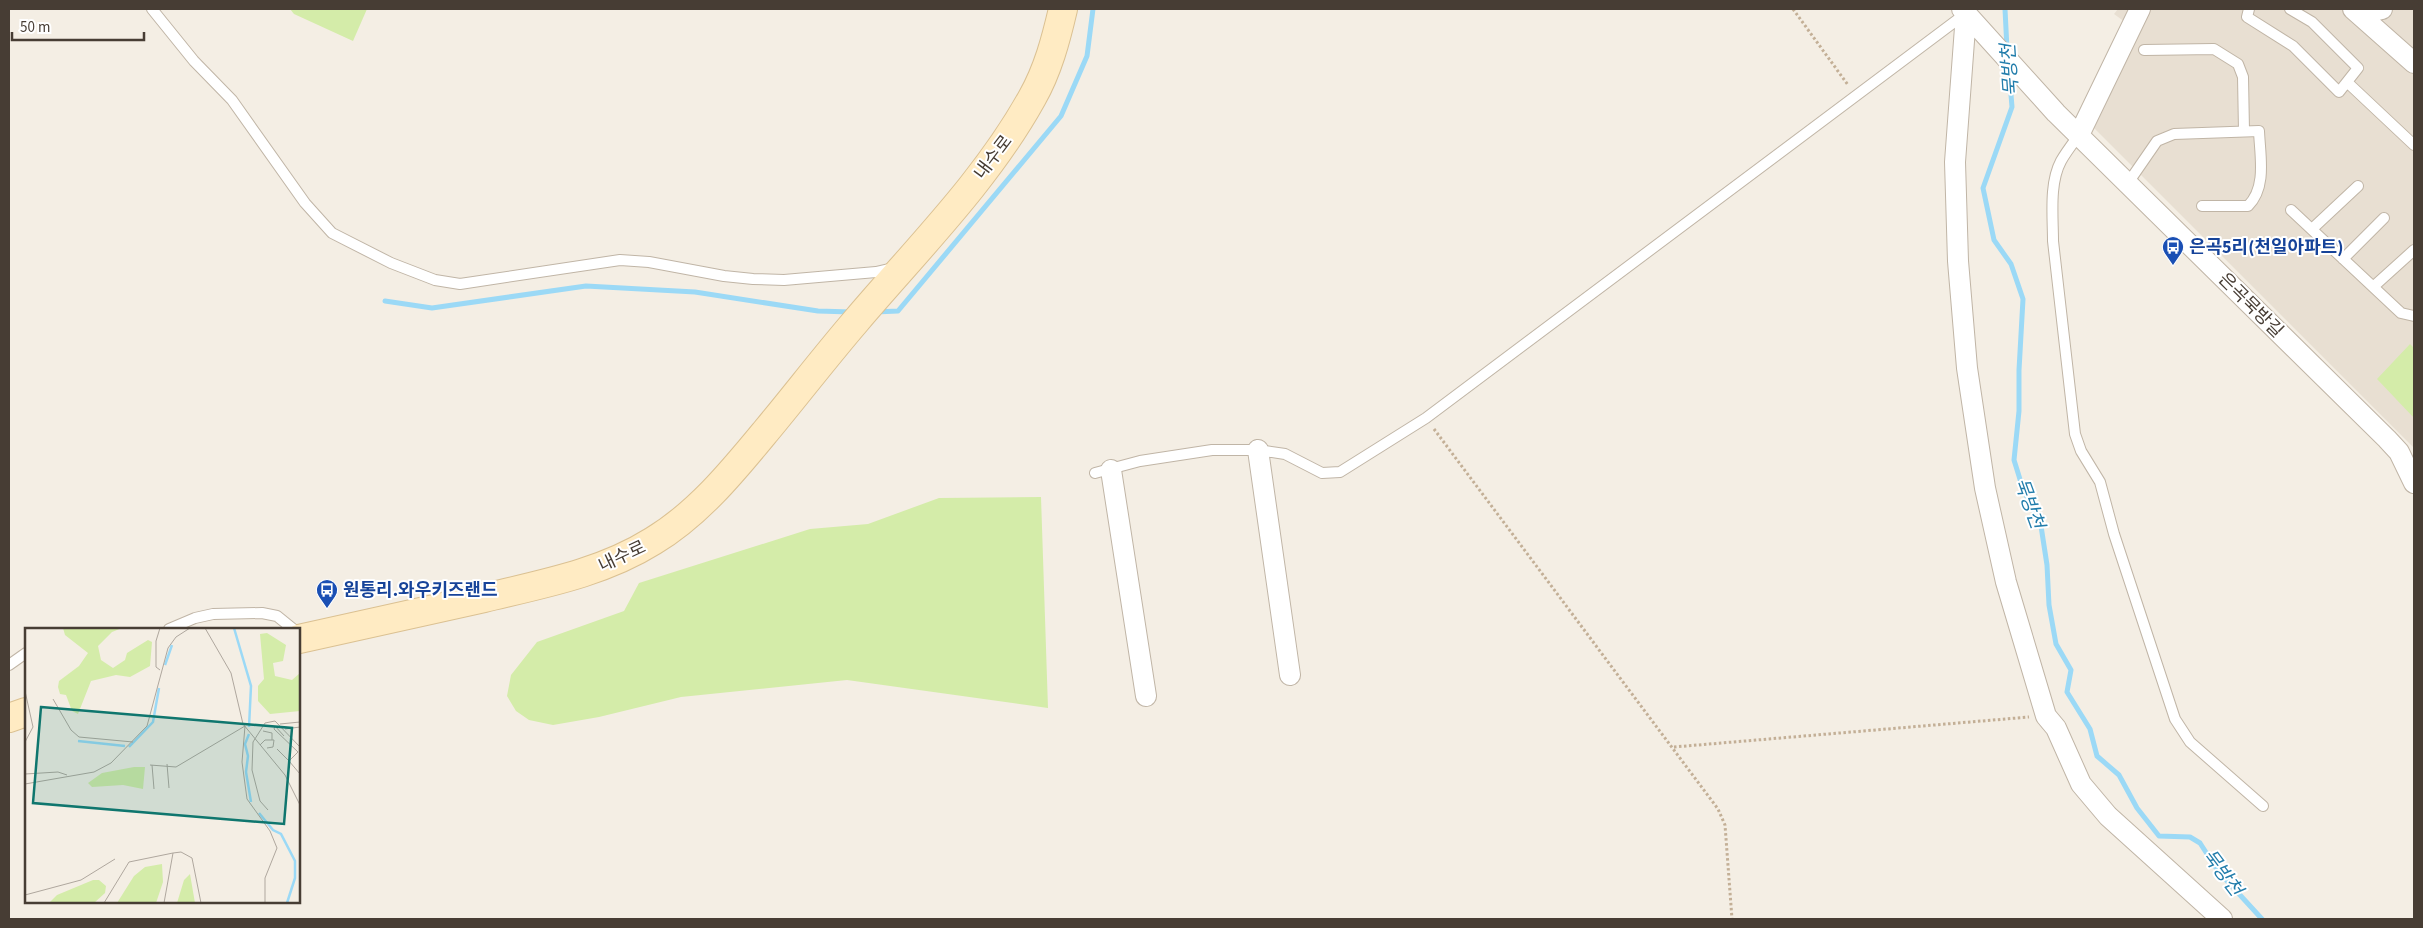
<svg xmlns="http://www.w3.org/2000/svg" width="2423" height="928" viewBox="0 0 2423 928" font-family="'Source Sans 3','Noto Sans KR',sans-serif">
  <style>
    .residential { fill: #e8dfd2 }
    .green { fill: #d4eca9 }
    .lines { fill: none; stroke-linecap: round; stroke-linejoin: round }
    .stream { stroke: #9bd9f6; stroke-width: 5 }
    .lane-casing { stroke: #c0b5a6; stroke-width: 12 }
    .street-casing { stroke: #c0b5a6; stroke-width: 22 }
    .secondary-casing { stroke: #dbc192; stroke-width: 30 }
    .path { stroke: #c3af96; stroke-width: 3; stroke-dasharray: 2.5 2.5; stroke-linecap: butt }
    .lane { stroke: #fff; stroke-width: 10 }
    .street { stroke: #fff; stroke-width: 20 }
    .secondary { stroke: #ffebc3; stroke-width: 28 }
    .labels { text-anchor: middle; stroke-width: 4; stroke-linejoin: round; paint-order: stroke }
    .street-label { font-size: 18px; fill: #473d34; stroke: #fff }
    .transit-label { font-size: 18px; font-weight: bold; fill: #164399; stroke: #fff; text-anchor: start }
    .water-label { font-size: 19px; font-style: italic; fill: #227dab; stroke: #fff }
    .inset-river { fill: none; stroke: #9bd9f6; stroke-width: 2.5 }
    .inset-road { fill: none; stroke: #afa79e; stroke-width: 1 }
    .view { fill: #0f766e; fill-opacity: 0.15; stroke: #0f766e; stroke-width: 2.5 }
    .inset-edge { fill: none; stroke: #473d34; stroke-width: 2.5 }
  </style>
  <rect width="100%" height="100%" fill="#f4eee4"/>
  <path class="residential" d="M2118,9h296v439l-320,-320 46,-95 -26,-19z"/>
  <path class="green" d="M290,9h77l-14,32 -59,-27z
    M2410,344l4,4v70l-37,-39z
    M1041,497l7,211 -201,-28 -166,17 -82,20 -46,8 -24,-5 -13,-9 -9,-15 4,-21 26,-33 87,-31 15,-28 171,-54 58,-5 71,-26z"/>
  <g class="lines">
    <path class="stream" d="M2005,9l2,40
      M2009,70l3,37 -29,81 11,52 17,24 12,35 -4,71v41l-5,49 9,29 18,37 6,39 2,40 7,39 15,26 -4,22 23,37 7,27 22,19 18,33 22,28 31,1 10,6 18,28 44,48
      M385,301l47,7 154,-22 109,6 123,19 33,1
      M875,312l23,-1 163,-195 26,-60 6,-47"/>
    <g class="lane-casing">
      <path id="lane" d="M152,9l42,52 38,39 73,103 27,30 59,30 44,17 25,4 160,-24 29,2 75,14 29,3 31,1 92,-8 17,-4
        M2249,9l-2,8 46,29 46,46 19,-24 -46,-46 -22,-13
        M2144,50l70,-1 24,15 5,13 1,54
        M2348,83l66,62
        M2079,135c-6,8 -13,17 -18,26 -12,22 -8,56 -8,80l22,193 6,17 19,31 14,52 61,185 15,23 73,64
        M2128,183l29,-42 17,-7 85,-3c1,25 8,56 -11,75h-46
        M2291,210l110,103 13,3
        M2312,229l46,-43
        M2343,259l41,-41
        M2373,287l41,-37
        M1095,473l45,-12 72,-11h46l27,4 37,19 18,-1 86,-54 539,-404
        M169,629l26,-11 18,-4 49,-1 15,3 16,13
        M9,665l17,-12"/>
    </g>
    <g class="street-casing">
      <path id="street" d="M1962,9l94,104 331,326 12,13 15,31
        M2353,9l61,54
        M1966,14l-11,148 3,99 9,107 18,120 21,94 40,134 10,12 25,56 27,32 114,103
        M2359,14l23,-5
        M2079,135l61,-126
        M1258,450l32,225
        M1111,470l35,226"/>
    </g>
    <g class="secondary-casing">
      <path id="secondary" d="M299,639c61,-14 123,-27 185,-41 58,-14 118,-25 169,-57 45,-27 80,-70 113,-110 30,-36 59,-74 90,-110 61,-72 130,-140 176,-223 16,-28 24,-59 31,-89
        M9,718l17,-6"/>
    </g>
    <path class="path" d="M1793,9l55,76
      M1434,429l284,380 7,16 7,94
      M1674,747l355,-30"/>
    <use href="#lane" class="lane"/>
    <use href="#street" class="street"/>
    <use href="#secondary" class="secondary"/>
  </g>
  <defs>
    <g id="bus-pin" transform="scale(1.125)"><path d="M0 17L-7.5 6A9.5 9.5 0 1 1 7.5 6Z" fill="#1a4fb4" stroke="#fff"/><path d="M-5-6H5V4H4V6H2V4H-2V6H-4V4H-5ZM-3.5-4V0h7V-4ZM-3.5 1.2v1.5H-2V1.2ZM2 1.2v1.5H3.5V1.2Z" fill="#fff"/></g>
  </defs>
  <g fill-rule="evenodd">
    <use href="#bus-pin" x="2173" y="247"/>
    <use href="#bus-pin" x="327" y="590"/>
  </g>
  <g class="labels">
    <g class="street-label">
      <text transform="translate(993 157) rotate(-53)" y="6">내수로</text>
      <text transform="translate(2251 305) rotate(45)" y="6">은곡묵방길</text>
      <text transform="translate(622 556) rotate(-25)" y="6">내수로</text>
    </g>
    <g class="transit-label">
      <text x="2189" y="253">은곡5리(천일아파트)</text>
      <text x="343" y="596">원통리.와우키즈랜드</text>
    </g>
    <g class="water-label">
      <text transform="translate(2009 70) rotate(-94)" y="7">묵방천</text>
      <text transform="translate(2030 503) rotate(70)" y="7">묵방천</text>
      <text transform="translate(2223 872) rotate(53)" y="7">묵방천</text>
    </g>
  </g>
  <g transform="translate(25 628)">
    <rect width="275" height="275" fill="#f4eee4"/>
    <path d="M38,0h59l-10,4 -14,14 3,14 12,8 12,-8 2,-7 21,-13 4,2 -2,24 -20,11 -14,-2 -25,6 -13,33 -6,-3 -6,-16 -6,-1 -2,-7 1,-6 20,-15 9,-13 -23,-18zM242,5l19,12 -3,16 -10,2 2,13 17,4 8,-7v38l-30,3 -12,-13v-15l6,-7 -4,-45zM109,139h11l-2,22 -20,-4 -31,2 -4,-4 14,-10zM137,236l1,18 -7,21h-39l17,-27 11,-9zM165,246l5,29h-18l7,-23zM68,252h6l7,6 -1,7 -11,10h-45l8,-8z" fill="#d4eca9"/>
    <path class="inset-river" d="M209,0l17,58 -2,41M140,37l7,-20M224,106l-4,10 3,12 -2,16 5,30M53,113l47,5M104,119l24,-25 6,-34M234,185l14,17 8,4 14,27v17l-8,25"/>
    <path class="inset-road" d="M180,0l26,45 12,51 42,51 15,30M135,42l-4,-3v-26l4,-13M0,63l8,36 -8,15M28,71l18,31 8,7 54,5M255,96l20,-2M220,98l-3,36 5,37 23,32 7,17 -12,30v25M260,101l15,-2M238,103l9,2v7M259,108l-9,-10 -1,3 24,23 -9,9 11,13M235,117l5,-5h9l-1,7 -6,1M252,121l12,12M142,136l2,24M125,137l26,2 69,-41M127,137l2,24M0,146l33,-2 9,3M0,156l69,-12 17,-9 36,-37 21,-78 8,-11 14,-9M243,182l-8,-9 -8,-31 1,-28 12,-19 10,-2 25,26M148,225l8,-1 11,6 9,45M0,267l56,-15 34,-21M79,275l25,-41 44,-9 -9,50"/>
    <path class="view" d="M16,79l251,21 -8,96 -251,-21z"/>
    <rect width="275" height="275" class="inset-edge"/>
  </g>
  <rect width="2423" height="928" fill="none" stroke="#473d34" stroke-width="20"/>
  <path d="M12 32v8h132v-8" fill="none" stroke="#473d34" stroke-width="2.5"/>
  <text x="20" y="32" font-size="15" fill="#473d34" stroke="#ffffff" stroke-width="4" paint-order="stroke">50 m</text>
</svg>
